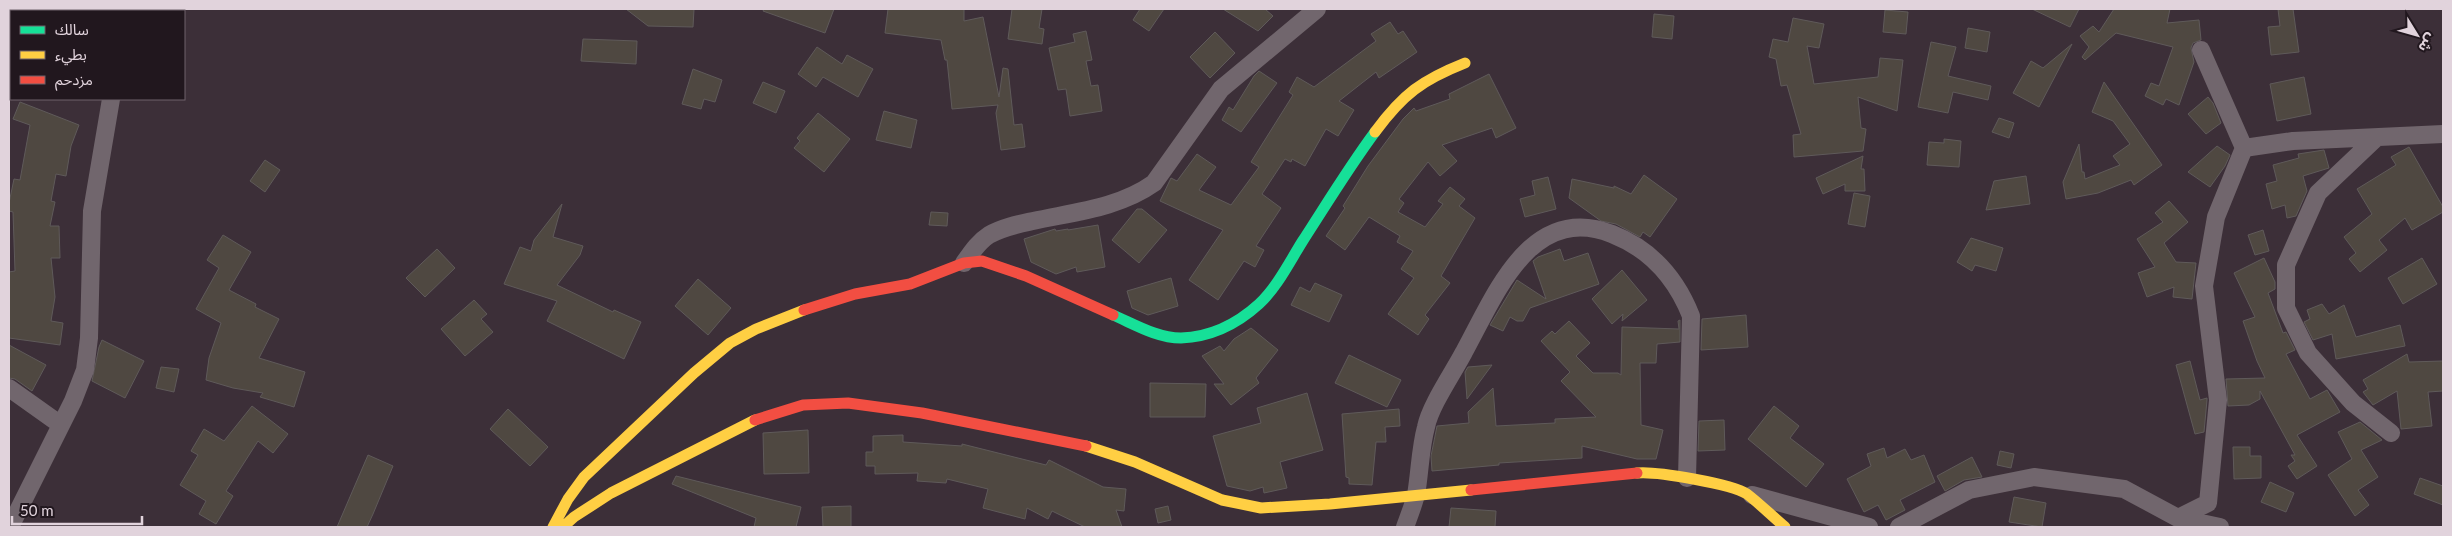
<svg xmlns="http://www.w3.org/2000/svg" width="2452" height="536" viewBox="0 0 2452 536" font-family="Lato,'Noto Sans Arabic',sans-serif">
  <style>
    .building { fill: #4f4841; stroke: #5f5a5a }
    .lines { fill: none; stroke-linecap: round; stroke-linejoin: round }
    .street { stroke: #71666d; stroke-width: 18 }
    .fast { stroke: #16e098; stroke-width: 11 }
    .slow { stroke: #ffcf43; stroke-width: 11 }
    .jam { stroke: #f24e42; stroke-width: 11 }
  </style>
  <rect width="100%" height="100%" fill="#3c2f38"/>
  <path class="building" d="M626,9h68l-1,18 -45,-1z
    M764,9h70l-9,24 -62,-22z
    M888,9h76v12l19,-4 16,80 4,-29 5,1 6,56 8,-1 3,23 -24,3 -5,-37 2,-8 -46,4 -5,-49h-2l-4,-20 -56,-7z
    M1012,9h30l-3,19 5,1 -2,15 -34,-5z
    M1140,9h24l-15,22 -16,-11z
    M1223,9h42l8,7 -15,15z
    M2032,9h47l-9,18z
    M2114,9h56l-3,14 32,-3 2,20 -8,3 -2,5 3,14 -15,43 -13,-6 -3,6 -18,-9 6,-13 8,3 14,-39 -57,-14 -31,27 -3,-3 7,-10 -9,-11 13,-10 6,6z
    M2278,9h15l6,43 -28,3 -3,-28 12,-1z
    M1885,10l23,2 -2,22 -23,-2z
    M1654,14l20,2 -2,23 -20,-2z
    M1793,18l31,6 -5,24 -12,-2 7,38 64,-7 2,-19 23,2 -6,51 -39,-14 3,31 5,1 -3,22 -69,6 -1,-22 8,-1 -14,-49 -6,1 -5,-27 -7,-2 4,-18 15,3z
    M1390,22l8,12 5,-3 14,21 -38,26 -3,-6 -37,29 15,9 -16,26 -12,-7 -21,37 -13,-7 -1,3 -6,-3 -23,35 19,14 -25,38 8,4 -9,17 -11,-6 -26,39 -29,-20 34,-50 -63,-29 11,-23 6,3 20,-27 19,13 -17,23 32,15 28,-38 -8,-5 42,-67 -4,-3 8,-15 17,10 62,-46 -5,-7z
    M1968,28l22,4 -3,20 -22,-4z
    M1086,31l6,29 -6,1 5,25 7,-1 4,26 -32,5 -4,-27 -8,1 -9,-42 26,-6 -2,-8z
    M1215,32l20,21 -25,25 -20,-21z
    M583,39l54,2 -1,23 -55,-3z
    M1931,42l25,5 -8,29 43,10 -3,14 -35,-8 -5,21 -30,-6z
    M2072,44l-33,63 -26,-14 18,-32 12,7z
    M817,47l25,17 5,-9 26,14 -15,28 -35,-20 -7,10 -18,-13z
    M693,69l29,11 -7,22 -11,-3 -3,10 -19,-5z
    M1259,71l18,12 -36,49 -19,-12 7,-13 4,3 21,-34z
    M1489,74l27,54 -20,10 -4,-10 -50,17 15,16 -17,15 -12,-14 -29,37 5,4 -6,9 27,15 18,-23 -5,-3 12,-14 15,12 -6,7 16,12 -34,58 9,7 -25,32 4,4 -11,16 -30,-21 26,-36 -13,-9 12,-18 -16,-9 3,-6 -31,-19 -24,33 -19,-14 19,-28 -2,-2 25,-40 35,-47 11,-11 2,3 34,-12 -1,-5z
    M2304,77l7,37 -34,7 -7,-37z
    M763,82l22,9 -9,22 -23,-10z
    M2104,82l58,83 -28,20 -3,-5 -33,13 -32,6 -3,-17 16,-38 3,28h2l1,7 35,-14 -7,-9 17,-12 -17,-23 -21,-9z
    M2208,97l5,6 8,20 -15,11 -18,-20z
    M20,102l59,23 -8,21 -5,30 -10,-2 -5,27 4,1 -5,24h9l1,32h-9l4,39 -4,24 12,2 -3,22 -51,-7v-66l6,-1 -2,-59 -4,-1v-8l5,-24 6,1 10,-55 -17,-6z
    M884,111l33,9 -6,28 -35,-8z
    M818,113l32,26 -26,33 -30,-24 6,-7 -3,-3z
    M1999,118l15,5 -5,15 -17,-6z
    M1944,139l17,2 -2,26 -32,-2 2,-23 15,1z
    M2217,146l13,9 -5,11 -15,21 -22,-15z
    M2409,147l34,60v5l-31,18 -7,-12 -26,22 8,10 -27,22 -11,-13 7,-6 -12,-16 28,-23 -15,-25 39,-24 -5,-8z
    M2324,150l5,18 -26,8 4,15 -11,25 -9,2 -2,-13 -13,4 -6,-25 11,-3 -4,-16 26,-7 -1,-4z
    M1863,156l-2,13h3l1,22h-20v-7l-22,10 -7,-16z
    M265,160l15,10 -15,22 -15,-11z
    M1644,175l33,24 -27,38 -7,-5 -3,5 -24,-13 -15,-3 -32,-23 3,-19 42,9v-2l17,8z
    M2026,176l4,28 -44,6 8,-29z
    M1548,177l8,32 -31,8 -5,-18 15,-4 -3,-14z
    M1854,193l16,3 -5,31 -17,-3z
    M2169,201l19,21 -24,21 12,19 20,1 -4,36 -19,-2 1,-10 -27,10 -9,-24 17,-6 -18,-28 26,-17 -8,-9z
    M562,204l-9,33 30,9 -3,9 -23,30 56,27 1,-2 27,12 -17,37 -77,-38 10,-20 -53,-17 16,-37 11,4 3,-11z
    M1137,209h5l25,21 -28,33 -27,-23z
    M931,212l17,1 -1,13 -18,-1z
    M1098,225l7,42 -28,5 -1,-5 -20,7 -25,-12 -7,-23 31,-10 1,2 12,-2v1z
    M2263,230l6,21 -14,4 -7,-20z
    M223,235l28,17 -22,38 27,14 -1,3 24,12 -20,39 46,14 -11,35 -34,-10 3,-4 -30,-5 -27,-8 3,-22 12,-35 -25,-14 23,-41 -12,-8z
    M1971,238l32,10 -7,23 -21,-6 -3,6 -15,-9z
    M437,249l18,19 -30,29 -19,-19z
    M1560,249l4,12 24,-8 11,31 -69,24 -7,13h-6l-7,-4 -7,14 -13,-6 27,-45 29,19 -13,-38 5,-4z
    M2264,258l11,24v7l-7,4 15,40 3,-1 9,18 -9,4 24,45 17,-9 13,22 -43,23 20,31 -20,13 -9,-13 7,-5 -4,-6h4l-35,-64v8l-11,6 -21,1 -2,-27 39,-1 -8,-17 -14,-40 12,-4 -21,-44z
    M2422,258l15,26 -34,20 -15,-26z
    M1622,270l25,30 -25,21 1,-7 -11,10 -20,-25z
    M1171,278l7,28 -30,9 -16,-7 -5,-17z
    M698,279l33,29 -23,27 -33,-29z
    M1315,283l27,12 -13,27 -38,-17 9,-18 10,5z
    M474,300l13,14 -6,5 12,13 -28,24 -24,-27z
    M2322,304l7,10 15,-9 12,32 44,-12 5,21 -69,13 -4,-25 -19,6 -9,-18 6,-3 -3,-9z
    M1746,315l2,32 -47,3 1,-31z
    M1680,320v22l-23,2 -1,19h-16l1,62 22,5 -7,29h-19l-55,-13v12l-83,5v2l-67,6 -1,-15 6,-30 32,-3 -1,-11 25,-24 3,38 59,-3v-4l41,-2 -35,-36 9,-9 -29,-31 11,-10 3,3 14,-13 21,22 -14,13 17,17h25l3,2 1,-48 57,2 -1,-8z
    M1251,328l27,22 -22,28 3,5 -28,22 -17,-21h10l-22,-28 18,-10 4,5 10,-12z
    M102,340l42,21 -19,37 -33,-17 7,-34z
    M9,345l37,20 -14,26 -17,-12 -6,-1z
    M2407,354l2,8 34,-1v30l-15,1 4,34 -31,3 -4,-38 -24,14 -10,-13 5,-3 -5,-9z
    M1349,355l52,25 -14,27 -52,-24z
    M2190,361l10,39 7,-2v2l-3,32 -9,2 -19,-69z
    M1492,365l-25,34 -2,-27 3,-5z
    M161,367l18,2 -5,23 -18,-4z
    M1150,383l56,1 -1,33h-55z
    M1307,393l16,57 -43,12 7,26 -23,5 -1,-6 -13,4 -23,-5 -14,-50 48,-13 -4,-15z
    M252,406l36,28 -15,19 -15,-12 -32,50 7,5 -17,28 -17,-10 7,-13 -26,-16 18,-30 -7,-4 13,-22 20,12z
    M1774,406l25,20 -9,12 34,26 -18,23 -58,-48z
    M508,409l40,38 -18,19 -40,-37z
    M1399,409l1,17 -15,1 1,15h-10l-4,43 -23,-1v-6l-3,-1 -4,-63z
    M1724,420l1,30 -27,1 1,-30z
    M2360,422l22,18 -21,10 17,27 -20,13 11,15 -14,11 -27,-41 24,-16 -14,-27z
    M808,430l1,43 -45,1 -1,-41z
    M903,435v7l59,4v-2l84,21 3,-5 54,27 23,2 -2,22 -8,-1 6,17h-37l-33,-16 -4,8 -21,-11 -2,11 -42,-11 5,-19 -41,-10 -1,4 -29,-2 1,-8 -43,1v-8h-9v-14h7v-16z
    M2233,447h17v9h11v22l-27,1z
    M1884,448l3,10 18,-9 6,11 13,-5 11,27 -35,18 5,10 -19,10 -8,-15 -14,7 -17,-33 24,-13 -4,-12z
    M2000,451l14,3 -3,14 -14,-3z
    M368,455l25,11 -20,48 -6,13h-30z
    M1972,457l10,20 -18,3 -19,11 -8,-15z
    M676,476l125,31 -5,20h-42l2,-9 -84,-34z
    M2420,478l23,8v19l-29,-11z
    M2270,482l24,11 -8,19 -25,-10z
    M2014,497l32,6 -4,24 -33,-5z
    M851,506v21h-28l-1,-20z
    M1168,506l3,14 -13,3 -3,-14z
    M1451,508l45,3 -1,16h-46z"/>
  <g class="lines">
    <path class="street" d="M137,11l2,-2
      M2375,139l-57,54 -32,72v43l22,45 45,50 38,30
      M2244,148l49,-7 150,-7
      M964,263c7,-10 14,-21 25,-28 14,-8 30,-11 44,-14 41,-9 86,-13 121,-38l67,-94 96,-80
      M9,388l52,37
      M1752,495l117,32
      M2178,518l42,9
      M10,527l63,-126 12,-31 4,-32 3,-127 19,-112
      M1405,527c4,-11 8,-21 11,-32 4,-23 4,-46 10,-68 4,-21 27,-54 38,-75 31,-56 66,-150 148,-118 38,15 64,44 79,82l-4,162
      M1899,527l70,-37 65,-13 90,12 54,29 30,-15 10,-103 -14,-114 12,-69 28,-69 -43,-98"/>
    <path class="fast" d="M1113,315c21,9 44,23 68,23 29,-1 56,-14 78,-34 18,-17 30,-41 43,-62 24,-37 47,-75 73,-110"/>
    <path class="slow" d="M1375,132c28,-38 47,-52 90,-69
      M1086,446l49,16 87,38 39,8 69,-4 141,-14
      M1637,473c19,-2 95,11 110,21 13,10 25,22 38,33
      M553,527l15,-28 16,-22 110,-104 36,-30 26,-14 48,-19
      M563,527l11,-10 37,-24 144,-73"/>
    <path class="jam" d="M804,310l51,-16 55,-10 54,-21 18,-2 44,15 87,39
      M755,420l48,-15 45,-2 74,10 164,33
      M1471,490l166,-17"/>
  </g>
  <rect width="2452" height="536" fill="none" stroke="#e1d3dc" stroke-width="20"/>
  <rect x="10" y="10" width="175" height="90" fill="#21171e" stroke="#6e626a"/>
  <rect x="20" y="26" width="25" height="8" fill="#16e098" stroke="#6e626a"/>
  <text x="55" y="35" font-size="15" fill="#e1d3dc">سالك</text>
  <rect x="20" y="51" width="25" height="8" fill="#ffcf43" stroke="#6e626a"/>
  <text x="55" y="60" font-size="15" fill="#e1d3dc">بطيء</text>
  <rect x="20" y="76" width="25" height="8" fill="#f24e42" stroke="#6e626a"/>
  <text x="55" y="85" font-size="15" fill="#e1d3dc">مزدحم</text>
  <g transform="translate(2417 35) rotate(127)" stroke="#21171e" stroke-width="4" paint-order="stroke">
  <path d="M0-4L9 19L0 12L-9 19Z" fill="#e1d3dc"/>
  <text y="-8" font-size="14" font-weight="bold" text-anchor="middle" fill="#e1d3dc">ش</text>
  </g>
  <path d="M12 516v8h130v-8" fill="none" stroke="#e1d3dc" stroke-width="2.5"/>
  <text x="20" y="516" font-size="15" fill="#e1d3dc" stroke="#21171e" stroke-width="4" paint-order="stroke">50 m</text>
</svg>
